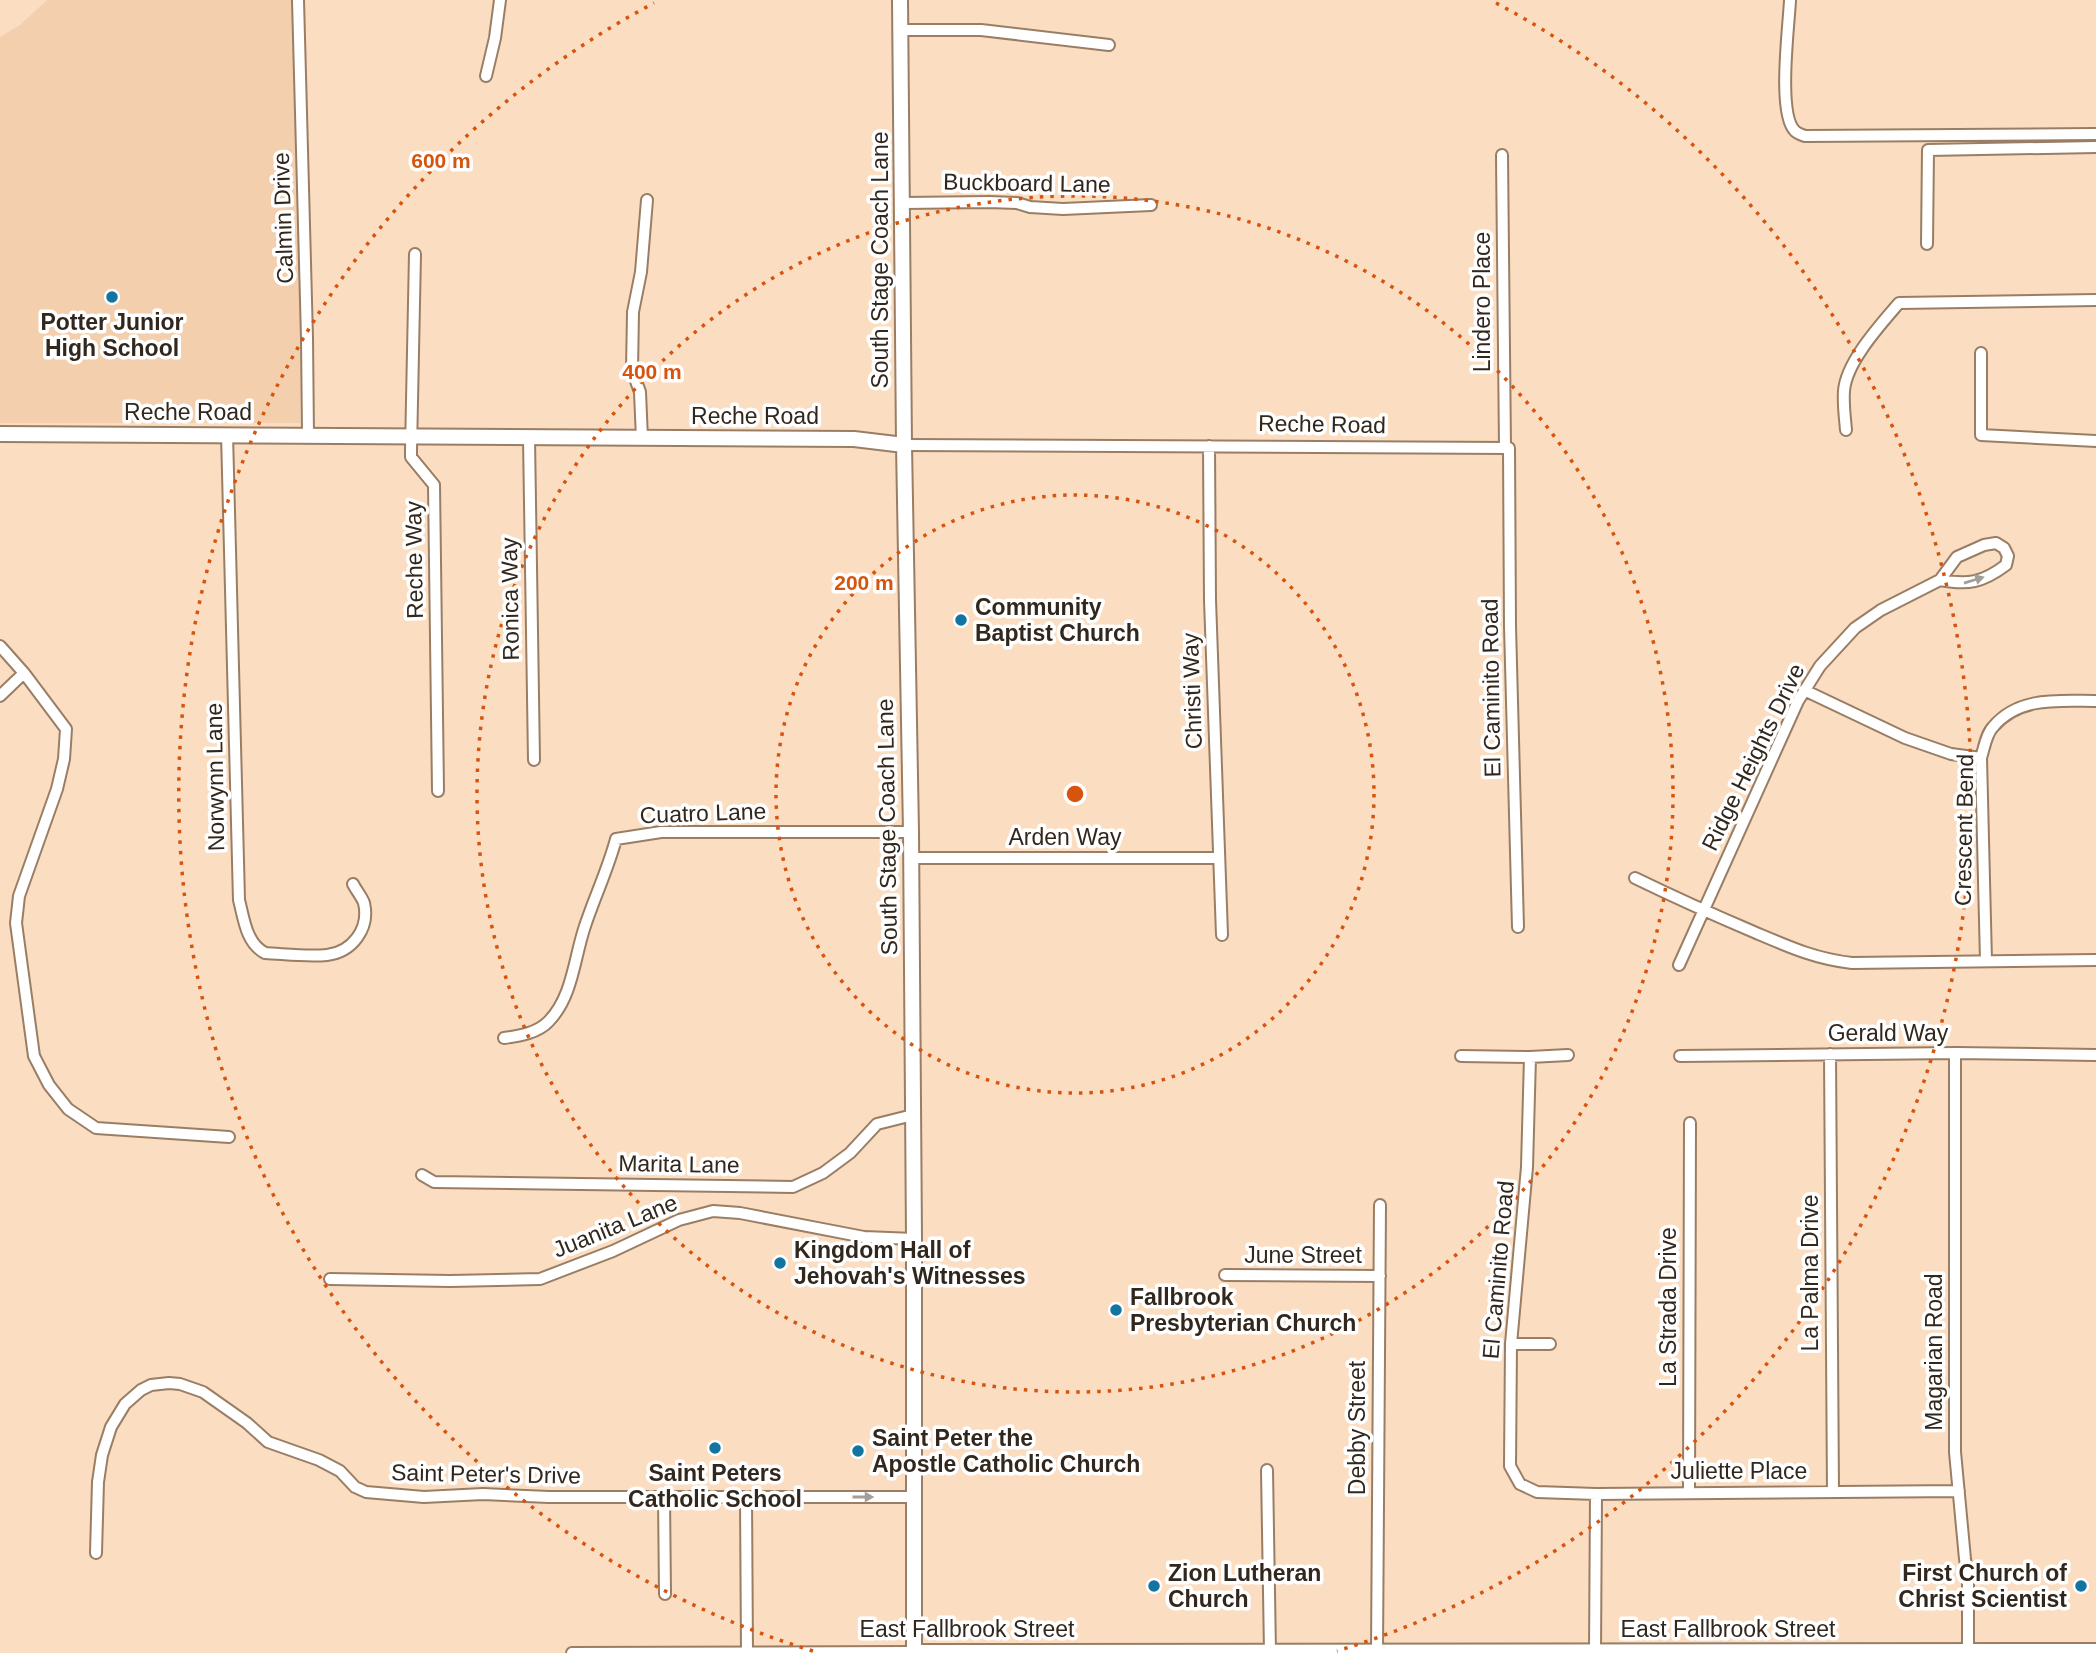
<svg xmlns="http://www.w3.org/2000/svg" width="2096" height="1653" viewBox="0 0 2096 1653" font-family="Arial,sans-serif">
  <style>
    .built { fill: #f3cfae }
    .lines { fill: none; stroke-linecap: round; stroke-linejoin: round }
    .minor-casing { stroke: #997e65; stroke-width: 14 }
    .major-casing { stroke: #997e65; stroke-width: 18 }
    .minor { stroke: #fff; stroke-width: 10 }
    .major { stroke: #fff; stroke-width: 14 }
    .oneway { fill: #a39e99 }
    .ring { fill: none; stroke: #d6540e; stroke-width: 3.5; stroke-dasharray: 3.5 7 }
    .poi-dot { fill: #1174a1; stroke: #fff; stroke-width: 2.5 }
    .labels { text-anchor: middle; stroke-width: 7; stroke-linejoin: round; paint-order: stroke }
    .street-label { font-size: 23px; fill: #32271d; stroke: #fff }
    .poi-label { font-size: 23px; font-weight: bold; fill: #32271d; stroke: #fff; text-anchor: start }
    .centre { fill: #d6540e; stroke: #fff; stroke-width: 3.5 }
    .ring-label { font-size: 21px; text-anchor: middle; font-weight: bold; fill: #d6540e; stroke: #fff; stroke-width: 7; stroke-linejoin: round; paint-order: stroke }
  </style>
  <rect width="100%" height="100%" fill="#fbddc2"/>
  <path class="built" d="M47,0h246l8,319 -1,104h-300v-386l20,-12z"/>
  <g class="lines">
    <g class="minor-casing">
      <path id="minor" d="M298,0l9,338 1,98
        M1790,0c-1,25 -13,114 5,131 2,2 7,4 10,5l291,-2
        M901,30h80l128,15
        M486,76l9,-38 5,-38
        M1502,155l3,293
        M903,203l86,-1 28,1 13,4 33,2 88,-4
        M1927,244l1,-94 168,-3
        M415,254l-4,196v7l23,28 4,306
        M1981,353v82l115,6
        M1846,430c-1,-12 -3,-26 -2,-39 2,-29 37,-67 55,-88l197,-3
        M227,434l12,466c5,19 7,43 26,53 20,1 42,4 62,2 25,-3 43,-26 37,-52 -2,-6 -8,-13 -11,-19
        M529,438l5,322
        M642,439l-2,-47 -8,-22 1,-58 8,-40 6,-72
        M904,445l605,3 1,178 8,301
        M1209,446l1,154 12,335
        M0,646l24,27 42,56 -2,30 -7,30 -38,107 -3,27 18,133 15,29 19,24 28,19 133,9
        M1804,690l101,48 46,16 30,4
        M0,696l24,-23
        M911,858h308
        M1635,878c39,19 79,37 119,54 33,14 61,27 98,31l244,-3
        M1986,961l-5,-203c3,-9 5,-24 12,-31 26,-31 66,-26 103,-26
        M1679,965l119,-264 22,-35 35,-38 26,-18 59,-30 17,-23 27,-12 12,-2 8,5 4,8 -2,9c-24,18 -38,20 -66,15
        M504,1038c15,-2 34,-5 45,-17 24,-25 25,-63 36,-95 10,-30 23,-57 31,-87l45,-7h250
        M1955,1053v399l10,107 3,17v74
        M1830,1054l3,438
        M1461,1056l69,1 38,-2
        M1680,1056l275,-3 141,2
        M1530,1057l-3,110 -16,177 -1,122 10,18 17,8 59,2 363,-3
        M422,1175l12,7 359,5 30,-14 27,-20 27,-29 36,-9
        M1225,1275l155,1
        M330,1279l120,2 90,-2 73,-28 66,-31 34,-9 27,2 124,24 50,2
        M1511,1344h39
        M1267,1470l3,182
        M1689,1492l1,-369
        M664,1497l1,97
        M746,1497l1,155
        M96,1553l2,-71 4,-27 9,-28 14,-23 16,-14 10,-5 18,-2 11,1 23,8 44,31 21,19 51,18 21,11 15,16 11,5 58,5 59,-3 66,3h365
        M1377,1652l3,-447
        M1595,1652l1,-158
        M572,1653l342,-1"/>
    </g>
    <g class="major-casing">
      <path id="major" d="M900,0l4,445 7,387 3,407v414
        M0,434l854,5 50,6
        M914,1652l1182,-1"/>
    </g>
    <use href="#minor" class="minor"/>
    <use href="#major" class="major"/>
  </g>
  <defs><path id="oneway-solid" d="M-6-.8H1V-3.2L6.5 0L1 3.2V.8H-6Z" transform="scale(1.75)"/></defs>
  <g class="oneway">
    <use href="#oneway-solid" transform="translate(1974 580) rotate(-17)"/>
    <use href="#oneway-solid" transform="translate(863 1497)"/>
  </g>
  <g class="ring">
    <circle cx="1075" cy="794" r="299"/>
    <circle cx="1075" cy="794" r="598"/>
    <path d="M813 1651A896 896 0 0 1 654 3M1496 3A896 896 0 0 1 1337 1651"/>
  </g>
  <g class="poi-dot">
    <circle cx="112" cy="297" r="7"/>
    <circle cx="961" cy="620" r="7"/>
    <circle cx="780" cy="1263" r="7"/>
    <circle cx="1116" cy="1310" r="7"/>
    <circle cx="715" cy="1448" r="7"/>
    <circle cx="858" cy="1451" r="7"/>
    <circle cx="1154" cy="1586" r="7"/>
    <circle cx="2081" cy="1586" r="7"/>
  </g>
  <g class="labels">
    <g class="street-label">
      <text transform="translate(1027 183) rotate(1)" y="8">Buckboard Lane</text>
      <text transform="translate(283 218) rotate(-92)" y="8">Calmin Drive</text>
      <text transform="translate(880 260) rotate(-90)" y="8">South Stage Coach Lane</text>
      <text transform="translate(1482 302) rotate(-90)" y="8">Lindero Place</text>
      <text x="188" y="420">Reche Road</text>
      <text x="755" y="424">Reche Road</text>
      <text transform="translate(1322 424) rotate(1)" y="8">Reche Road</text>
      <text transform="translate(414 560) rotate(-91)" y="8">Reche Way</text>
      <text transform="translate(510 599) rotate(-91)" y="8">Ronica Way</text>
      <text transform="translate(1491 688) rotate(-91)" y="8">El Caminito Road</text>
      <text transform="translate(1192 691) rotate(-92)" y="8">Christi Way</text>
      <text transform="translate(1753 757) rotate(-64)" y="8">Ridge Heights Drive</text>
      <text transform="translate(215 777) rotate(-91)" y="8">Norwynn Lane</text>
      <text transform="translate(703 813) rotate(-2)" y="8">Cuatro Lane</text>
      <text transform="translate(887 827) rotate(-91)" y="8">South Stage Coach Lane</text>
      <text transform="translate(1964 830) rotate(-89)" y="8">Crescent Bend</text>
      <text x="1065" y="845">Arden Way</text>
      <text x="1888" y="1041">Gerald Way</text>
      <text transform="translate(679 1164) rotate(1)" y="8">Marita Lane</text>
      <text transform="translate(615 1226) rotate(-22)" y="8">Juanita Lane</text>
      <text x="1303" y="1263">June Street</text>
      <text transform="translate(1498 1270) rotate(-85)" y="8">El Caminito Road</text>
      <text transform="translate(1810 1273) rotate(-90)" y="8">La Palma Drive</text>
      <text transform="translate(1668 1307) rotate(-90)" y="8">La Strada Drive</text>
      <text transform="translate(1934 1352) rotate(-90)" y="8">Magarian Road</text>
      <text transform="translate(1357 1428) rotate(-90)" y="8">Debby Street</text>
      <text x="1739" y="1479">Juliette Place</text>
      <text transform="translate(486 1474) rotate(1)" y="8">Saint Peter's Drive</text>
      <text x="967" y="1637">East Fallbrook Street</text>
      <text x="1728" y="1637">East Fallbrook Street</text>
    </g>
    <g class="poi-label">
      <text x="112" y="330" text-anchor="middle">Potter Junior<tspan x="112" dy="26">High School</tspan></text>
      <text x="975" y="615">Community<tspan x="975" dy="26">Baptist Church</tspan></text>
      <text x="794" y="1258">Kingdom Hall of<tspan x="794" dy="26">Jehovah's Witnesses</tspan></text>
      <text x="1130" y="1305">Fallbrook<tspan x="1130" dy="26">Presbyterian Church</tspan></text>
      <text x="872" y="1446">Saint Peter the<tspan x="872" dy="26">Apostle Catholic Church</tspan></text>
      <text x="715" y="1481" text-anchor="middle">Saint Peters<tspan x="715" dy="26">Catholic School</tspan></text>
      <text x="1168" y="1581">Zion Lutheran<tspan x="1168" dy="26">Church</tspan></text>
      <text x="2067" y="1581" text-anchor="end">First Church of<tspan x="2067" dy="26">Christ Scientist</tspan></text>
    </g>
  </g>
  <circle cx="1075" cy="794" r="10" class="centre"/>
  <g class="ring-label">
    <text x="441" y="168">600 m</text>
    <text x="652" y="379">400 m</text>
    <text x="864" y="590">200 m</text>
  </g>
</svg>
